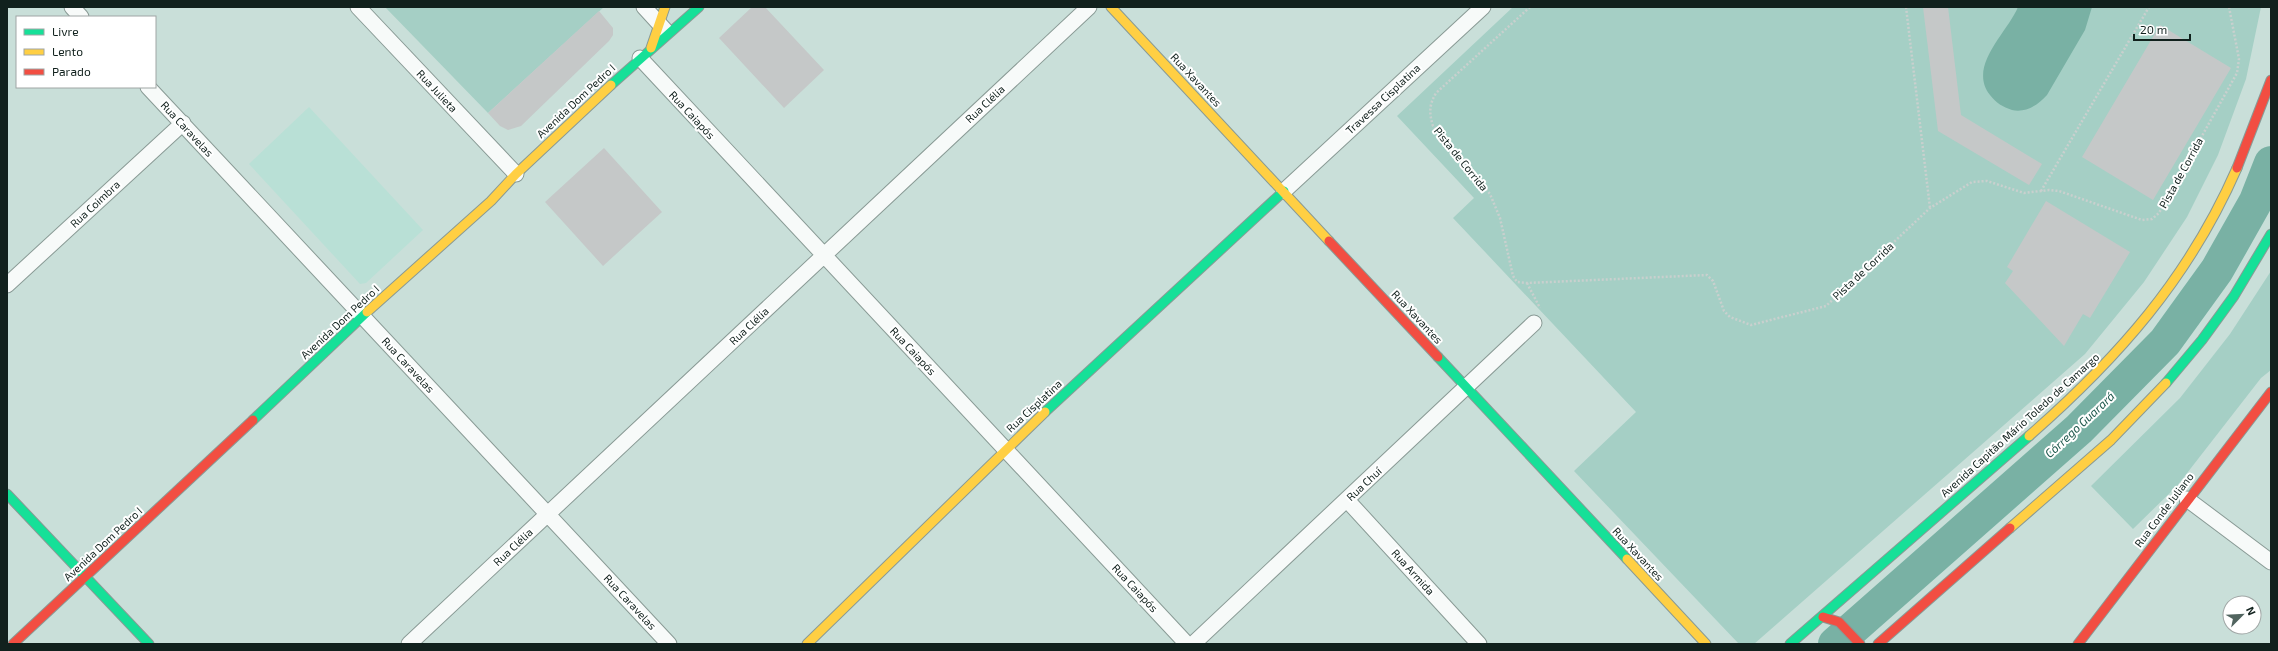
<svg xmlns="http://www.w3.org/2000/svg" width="2278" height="651" viewBox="0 0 2278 651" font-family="'Exo 2',sans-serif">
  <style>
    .built { fill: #b9e0d6 }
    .green { fill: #a5cfc5 }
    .water { fill: #79b1a4 }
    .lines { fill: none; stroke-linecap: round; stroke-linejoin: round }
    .river { stroke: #79b1a4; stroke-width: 34 }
    .building { fill: #c5c8c8 }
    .street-casing { stroke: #899a95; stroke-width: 17 }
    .fast-casing { stroke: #899a95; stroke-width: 11 }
    .slow-casing { stroke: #899a95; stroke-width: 11 }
    .jam-casing { stroke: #899a95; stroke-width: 11 }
    .path { stroke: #c9d0ce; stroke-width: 2.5; stroke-dasharray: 2 2; stroke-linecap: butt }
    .street { stroke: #f7faf9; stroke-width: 15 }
    .fast { stroke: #16e098; stroke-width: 9 }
    .slow { stroke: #ffcf43; stroke-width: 9 }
    .jam { stroke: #f24e42; stroke-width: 9 }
    .labels { text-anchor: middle; stroke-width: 4; stroke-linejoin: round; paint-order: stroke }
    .street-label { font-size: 11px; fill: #11211d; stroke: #fff }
    .water-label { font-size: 12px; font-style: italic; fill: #205a4e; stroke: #fff }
  </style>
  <rect width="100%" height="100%" fill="#c9dfd9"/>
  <path class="built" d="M309,107l114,123 -57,53 -6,1 -111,-120z"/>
  <path class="green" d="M385,7h219l-116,106z
    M1513,7h748l-15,72 -28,76 -31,62 -43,65 -59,72 -331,290h-15l-165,-173 62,-59 -183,-194 21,-20 -77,-82z
    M2271,271v99l-10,8 -84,108 -44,43 -42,-43 89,-88 50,-64z"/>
  <path class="water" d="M2018,7h74l-7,23 -38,65c-9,10 -21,18 -35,15 -9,-3 -16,-7 -22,-15 -23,-29 18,-63 28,-88z"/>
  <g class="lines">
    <path class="river" d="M1835,644l244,-215 86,-87 52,-72 39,-69 15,-38"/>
  </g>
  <path class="building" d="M752,7h13l59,63 -40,38 -65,-70z
    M1923,7h25l13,108 81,49 -13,21 -91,-54z
    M599,11l14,17v7l-4,6 -88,85 -13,4 -8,-4 -12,-13z
    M2160,25l71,43 -78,132 -71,-43z
    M604,148l58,64 -59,54 -58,-64z
    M2046,201l84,51 -40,66 -7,-4 -19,32 -59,-63 8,-12 -6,-4z"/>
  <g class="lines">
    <g class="street-casing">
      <path id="street" d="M72,7l9,10
        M358,7l158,167
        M644,7l21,23
        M640,58l547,586
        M148,87l521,557
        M1284,191l199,-184
        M7,285l176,-162
        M2187,499l84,63
        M1347,500l132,144
        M409,644l680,-637
        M1193,644l341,-321"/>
    </g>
    <g class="fast-casing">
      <path id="fast" d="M611,85l88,-78
        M1438,357l189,202
        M2166,383l36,-43 32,-44 37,-62
        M1045,412l239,-221
        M253,420l114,-108
        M7,494l142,150
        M1790,644l239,-208"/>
    </g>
    <g class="slow-casing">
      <path id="slow" d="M1111,7l218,234
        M651,48l14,-41
        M367,312l124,-111 25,-27 95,-89
        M2029,436c89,-78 160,-158 208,-268
        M2010,528l101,-88 55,-57
        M1627,559l79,85
        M807,644l238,-232"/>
    </g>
    <g class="jam-casing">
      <path id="jam" d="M2237,168l34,-88
        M1329,241l109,116
        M1823,617l16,5 21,22
        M13,644l240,-224
        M1878,644l132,-116
        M2078,644l193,-252"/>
    </g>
    <path class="path" d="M1530,7l-94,86c-7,12 -7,20 -3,33l57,68 10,24 13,58 4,6 10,1 180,-8 6,6 11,30 6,6 21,8 75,-19 104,-98 42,-26 15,-1 37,12 25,-3 10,1 83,29 10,-1 7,-6 78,-140 2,-14 -10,-52
      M1906,7l24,201
      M2041,191l108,-184
      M1527,283l13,25"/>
    <use href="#street" class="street"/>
    <use href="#fast" class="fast"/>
    <use href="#slow" class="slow"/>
    <use href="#jam" class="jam"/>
  </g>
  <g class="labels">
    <g class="street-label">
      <text transform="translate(1196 80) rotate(47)" y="4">Rua Xavantes</text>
      <text transform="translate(437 91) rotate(47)" y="4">Rua Julieta</text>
      <text transform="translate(1383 99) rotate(-43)" y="4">Travessa Cisplatina</text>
      <text transform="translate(576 101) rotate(-43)" y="4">Avenida Dom Pedro I</text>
      <text transform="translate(985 104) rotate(-43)" y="4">Rua Clélia</text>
      <text transform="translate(692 115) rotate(47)" y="4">Rua Caiapós</text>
      <text transform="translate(187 129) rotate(47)" y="4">Rua Caravelas</text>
      <text transform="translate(1461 159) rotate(51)" y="4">Pista de Corrida</text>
      <text transform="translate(2181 173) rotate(-61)" y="4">Pista de Corrida</text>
      <text transform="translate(95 204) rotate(-43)" y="4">Rua Coimbra</text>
      <text transform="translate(1863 271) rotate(-43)" y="4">Pista de Corrida</text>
      <text transform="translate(1417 317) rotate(47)" y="4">Rua Xavantes</text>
      <text transform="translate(340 322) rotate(-43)" y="4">Avenida Dom Pedro I</text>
      <text transform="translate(749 326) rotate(-43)" y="4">Rua Clélia</text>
      <text transform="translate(913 351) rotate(47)" y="4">Rua Caiapós</text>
      <text transform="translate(408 365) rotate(47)" y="4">Rua Caravelas</text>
      <text transform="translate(1034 406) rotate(-43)" y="4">Rua Cisplatina</text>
      <text transform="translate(2020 425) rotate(-42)" y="4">Avenida Capitão Mário Toledo de Camargo</text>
      <text transform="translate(1364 484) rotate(-43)" y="4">Rua Chuí</text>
      <text transform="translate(2164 510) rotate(-53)" y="4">Rua Conde Juliano</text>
      <text transform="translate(103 544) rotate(-43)" y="4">Avenida Dom Pedro I</text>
      <text transform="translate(513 547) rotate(-43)" y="4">Rua Clélia</text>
      <text transform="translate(1638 554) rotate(47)" y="4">Rua Xavantes</text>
      <text transform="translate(1413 572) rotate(48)" y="4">Rua Armida</text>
      <text transform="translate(1135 588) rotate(47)" y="4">Rua Caiapós</text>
      <text transform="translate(630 602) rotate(47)" y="4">Rua Caravelas</text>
    </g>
    <g class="water-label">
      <text transform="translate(2080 425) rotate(-43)" y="4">Córrego Guarará</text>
    </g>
  </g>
  <rect width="2278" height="651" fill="none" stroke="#11211d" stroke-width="16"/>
  <rect x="16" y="16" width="140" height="72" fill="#ffffff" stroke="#a0a6a5"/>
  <rect x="24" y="29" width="20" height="6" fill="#16e098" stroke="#a0a6a5"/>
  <text x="52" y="36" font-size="12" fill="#11211d">Livre</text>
  <rect x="24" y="49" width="20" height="6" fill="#ffcf43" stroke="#a0a6a5"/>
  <text x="52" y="56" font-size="12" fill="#11211d">Lento</text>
  <rect x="24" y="69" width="20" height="6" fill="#f24e42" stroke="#a0a6a5"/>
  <text x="52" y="76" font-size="12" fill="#11211d">Parado</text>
  <g transform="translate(2242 615) rotate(66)"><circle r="19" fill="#ffffff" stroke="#a0a6a5"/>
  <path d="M0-3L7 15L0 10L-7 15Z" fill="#51645f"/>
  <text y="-6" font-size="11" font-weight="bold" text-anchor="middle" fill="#11211d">N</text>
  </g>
  <path d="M2134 34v6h56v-6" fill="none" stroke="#11211d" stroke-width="2"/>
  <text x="2140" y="34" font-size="12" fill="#11211d" stroke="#ffffff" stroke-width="3" paint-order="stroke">20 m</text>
</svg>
